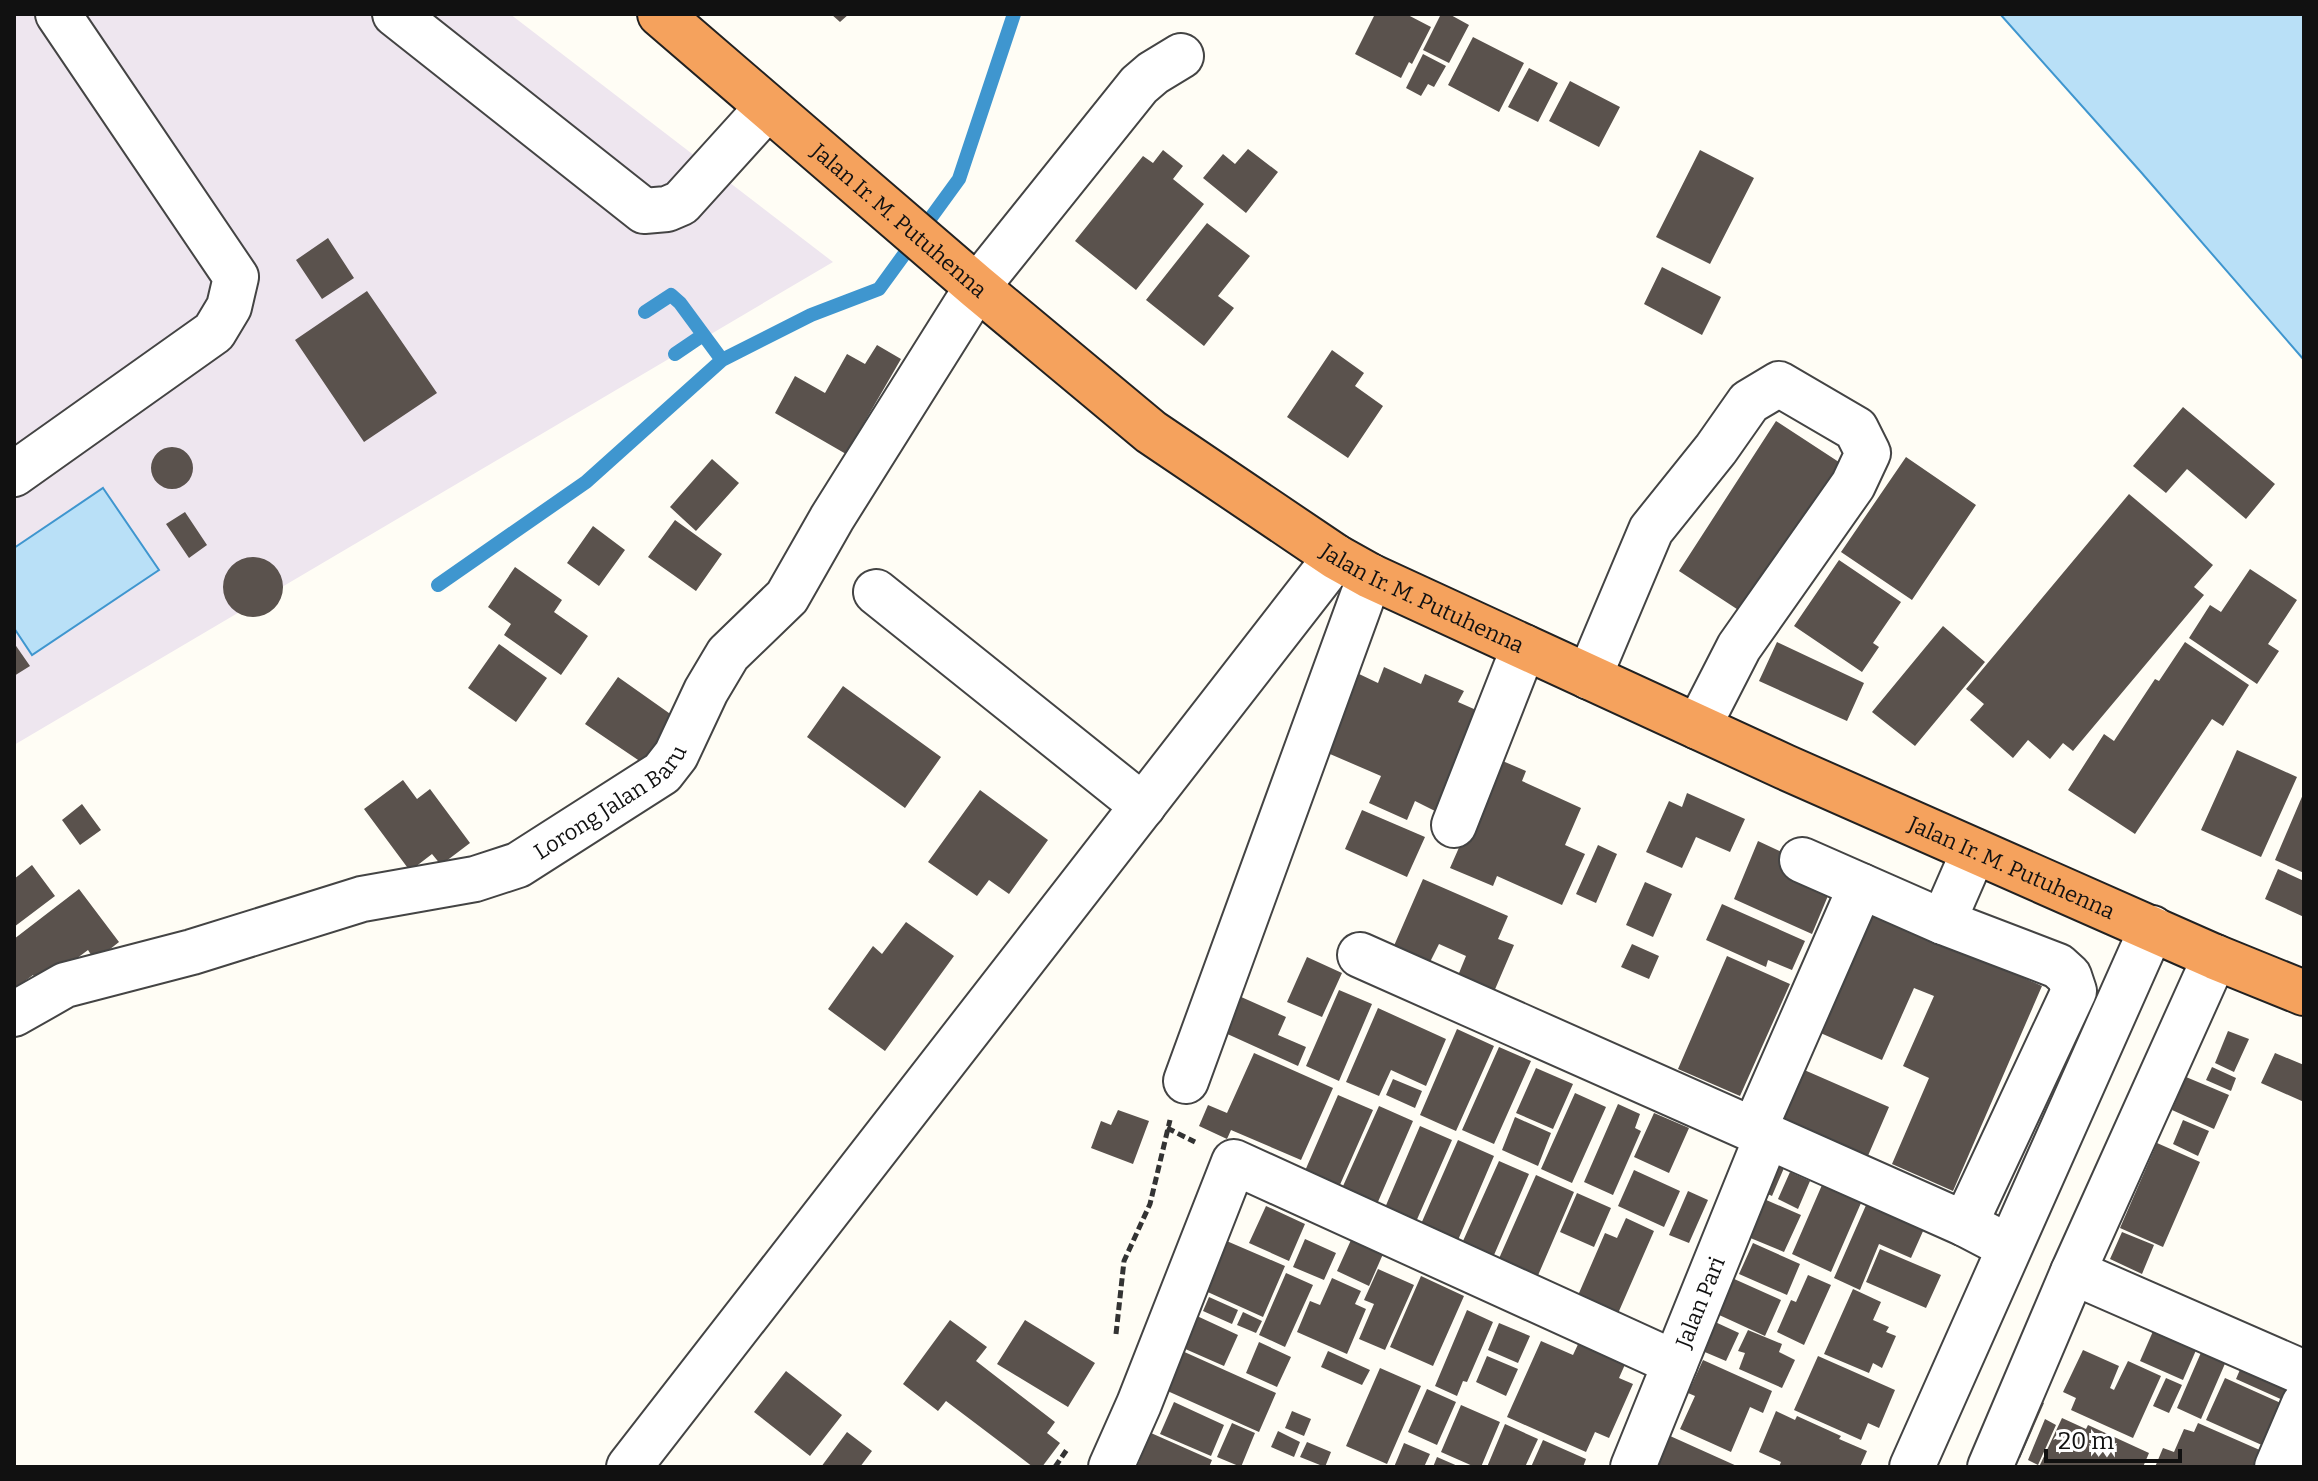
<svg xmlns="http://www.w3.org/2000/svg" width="2318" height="1481" viewBox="0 0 2318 1481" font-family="Bitter,serif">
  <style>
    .industrial { fill: #eee6ef }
    .water { fill: #b9e0f7; stroke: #3f96cf; stroke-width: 2 }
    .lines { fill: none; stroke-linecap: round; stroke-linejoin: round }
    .stream { stroke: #3f96cf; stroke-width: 14 }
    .building { fill: #5a524d }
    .minor-casing { stroke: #444; stroke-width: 48 }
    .highway-casing { stroke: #222; stroke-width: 48 }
    .path { stroke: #333; stroke-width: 5; stroke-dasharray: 8 4; stroke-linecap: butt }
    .minor { stroke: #fff; stroke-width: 44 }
    .highway { stroke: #f5a25d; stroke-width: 44 }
    .labels { text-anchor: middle; stroke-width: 8; stroke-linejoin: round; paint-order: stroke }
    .street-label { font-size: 22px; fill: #111; stroke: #fff }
  </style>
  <rect width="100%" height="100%" fill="#fffdf5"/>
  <path class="industrial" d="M14,14h496l323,248 -819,483z"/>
  <path class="water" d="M2000,14h304v346l-164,-189z
    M103,488l56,82 -127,85 -18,-27v-80z"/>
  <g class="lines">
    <path class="stream" d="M645,312l26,-17 9,8 42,57
      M675,354l28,-19
      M438,585l148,-103 136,-122 89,-45 68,-26 80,-110 55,-165"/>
  </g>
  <path class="building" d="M831,14h18l-9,8z
    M1375,14h31l25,13 -19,37 -3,-2 -8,16 -46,-24z
    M1441,14h8l20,11 -20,38 -26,-13z
    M1473,37l51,26 -25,49 -51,-27z
    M1423,54l23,12 -12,21 -6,-3 -7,12 -15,-8z
    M1529,68l29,15 -20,39 -30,-15z
    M1570,81l50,26 -21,40 -50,-26z
    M1248,149l30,23 -32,41 -43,-35 20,-24 12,10z
    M1163,150l20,16 -10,13 31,25 -68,86 -61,-49 68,-85 10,7z
    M1700,150l54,28 -44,86 -54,-27z
    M1207,223l43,33 -32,40 16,12 -30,38 -58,-46z
    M328,238l26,40 -32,21 -26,-39z
    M1662,267l59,30 -19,38 -58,-31z
    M367,291l70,102 -73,49 -69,-102z
    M877,345l24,14 -55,95 -71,-41 20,-37 30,17 22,-39 18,10z
    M1332,350l32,23 -9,13 28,20 -35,52 -61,-41z
    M2183,407l92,77 -29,35 -59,-50 -21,24 -33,-27z
    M1776,421l72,47 -99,149 -70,-46z
    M151 468a21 21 0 1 1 42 0a21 21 0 1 1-42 0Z
    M1906,457l70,48 -64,95 -71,-48z
    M712,459l27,24 -43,48 -26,-24z
    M2129,494l84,71 -19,22 10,8 -131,156 -10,-8 -13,16 -22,-19 -15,18 -43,-38 14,-16 -18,-15z
    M185,512l22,33 -18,13 -23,-34z
    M675,520l47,34 -26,37 -48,-34z
    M593,526l32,24 -26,36 -32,-23z
    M223 587a30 30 0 1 1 60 0a30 30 0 1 1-60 0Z
    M1839,560l62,42 -28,41 6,4 -17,25 -68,-46z
    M515,567l47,33 -8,12 34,24 -27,39 -57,-40 7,-11 -23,-17z
    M2250,569l47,31 -29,44 11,7 -22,33 -68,-46 21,-33 11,7z
    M1943,626l42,36 -70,84 -43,-34z
    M1777,642l87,41 -17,38 -88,-40z
    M2185,642l64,43 -26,41 -11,-7 -77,115 -67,-44 36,-56 10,7 41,-62 4,2z
    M14,643l16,23 -16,10z
    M499,644l48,34 -31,44 -48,-34z
    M1384,667l37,17 4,-10 39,17 -6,11 25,11 -44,100 -24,-12 -8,19 -38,-17 12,-27 -58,-25 34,-78 21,10z
    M618,677l58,41 -32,46 -59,-40z
    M843,686l98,71 -36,51 -98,-71z
    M2237,750l60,27 -36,80 -60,-27z
    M1498,759l28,12 -4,10 59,27 -16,37 20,9 -23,51 -65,-29 -4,10 -43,-18z
    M403,780l14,19 13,-10 40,54 -29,22 -9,-11 -22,17 -46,-62z
    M980,790l68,50 -39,54 -20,-14 -12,16 -49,-34z
    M2304,792v81l-29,-13z
    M1687,793l58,26 -15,33 -34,-15 -14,31 -36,-16 23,-51 13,6z
    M82,804l19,26 -21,15 -18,-25z
    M1362,810l63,27 -18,40 -62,-28z
    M1758,841l28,13 -6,14 50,23 -18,43 -78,-35z
    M1598,845l19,9 -21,49 -20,-9z
    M32,865l23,31 -41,31v-48z
    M2278,869l26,12v36l-39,-18z
    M1423,879l85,37 -10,23 16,6 -21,49 -36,-16 9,-22 -27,-12 -10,20 -36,-16z
    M1645,882l27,12 -19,43 -27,-12z
    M79,889l40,53 -24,19 -7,-11 -47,35 -8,-10 -19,14v-50z
    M1722,904l83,37 -13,29 -24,-10 -2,7 -60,-27z
    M1870,909l172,77 -89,205 -61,-27 37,-86 -26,-12 31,-70 -20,-8 -32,72 -66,-29z
    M906,922l48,34 -69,95 -57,-42 45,-63 9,8z
    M1632,944l27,12 -10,23 -28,-12z
    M1727,956l63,28 -50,112 -62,-27z
    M1307,957l35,16 -20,44 -35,-15z
    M1339,990l33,14 -33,77 -33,-15z
    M1239,996l47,21 -8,18 28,12 -8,19 -75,-34z
    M1378,1008l68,31 -20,47 -35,-16 -12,26 -33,-14z
    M1457,1029l37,17 -38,85 -36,-16z
    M2228,1031l21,8 -15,33 -19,-9z
    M1499,1047l32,14 -37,83 -32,-14z
    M1254,1053l79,35 -32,72 -70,-30 -4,9 -28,-13 9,-21 19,8z
    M2275,1053l29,12v37l-43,-19z
    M2212,1067l24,11 -5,13 -25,-11z
    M1536,1068l37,16 -20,45 -37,-16z
    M1802,1069l87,38 -25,58 -87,-40z
    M2186,1077l43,18 -15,34 -42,-19z
    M1393,1079l29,12 -7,17 -29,-13z
    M1575,1093l31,14 -34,76 -31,-14z
    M1338,1095l35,15 -38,86 -34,-16z
    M1618,1104l22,10 -5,14 6,3 -28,64 -29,-13z
    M1379,1106l34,15 -39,90 -35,-16z
    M1118,1110l31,11 -16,43 -42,-16 10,-27 10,4z
    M1654,1113l35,15 -20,45 -35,-16z
    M1515,1117l36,16 -13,33 -36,-16z
    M2183,1120l26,11 -11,25 -25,-12z
    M1420,1126l32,14 -37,84 -31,-14z
    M1458,1140l36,16 -36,84 -37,-16z
    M2157,1143l43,19 -37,85 -43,-19z
    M1499,1161l30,13 -35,81 -31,-14z
    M1770,1162l14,6 -12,28 -15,-7z
    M1634,1170l46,21 -16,36 -46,-21z
    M1790,1172l20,9 -12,28 -20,-10z
    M1536,1175l38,17 -38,88 -39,-17z
    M1822,1185l39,18 -30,69 -39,-18z
    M1688,1191l20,9 -19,43 -20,-8z
    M1577,1193l34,15 -17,39 -34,-15z
    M1764,1199l37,16 -17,37 -36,-15z
    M1867,1203l57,26 -13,29 -32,-14 -19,46 -26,-12z
    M1266,1206l39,18 -16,37 -40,-18z
    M1626,1218l28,13 -38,87 -40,-18 29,-67 12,5z
    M2122,1232l32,13 -12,29 -32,-15z
    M1222,1239l63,27 -22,51 -62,-28z
    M1305,1239l31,14 -12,27 -31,-13z
    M1351,1240l32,14 -14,32 -32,-15z
    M1753,1243l47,21 -13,31 -48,-21z
    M1880,1249l61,26 -15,33 -60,-26z
    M1378,1269l36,16 -29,65 -26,-11 15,-35 -10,-4z
    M1286,1273l27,12 -28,62 -26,-12z
    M1808,1275l23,10 -27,60 -27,-13 14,-32 5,2z
    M1421,1276l43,20 -31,70 -43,-19z
    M1332,1278l29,13 -6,13 11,5 -19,45 -50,-22 13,-31 10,4z
    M1732,1278l49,22 -16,36 -48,-22z
    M1853,1289l28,13 -8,18 16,7 -3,5 10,4 -14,32 -9,-5 -4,10 -45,-19z
    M1209,1297l29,13 -6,14 -29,-13z
    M1467,1310l26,12 -26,60 -4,-1 -6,15 -22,-10z
    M1243,1312l19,9 -6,12 -19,-8z
    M1197,1316l41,19 -14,31 -41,-18z
    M950,1320l37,27 -11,14 79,61 -8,11 13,10 -18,24h-9l-87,-66 -8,10 -35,-27z
    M1025,1320l70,43 -27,44 -71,-43z
    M1713,1321l26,12 -13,28 -26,-11z
    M1499,1323l31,13 -12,27 -30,-13z
    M2154,1329l43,19 -14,32 -43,-19z
    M1748,1330l34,14 -3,8 16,8 -13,28 -43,-19 6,-16 -7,-2z
    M1580,1340l47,20 -8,18 14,6 -24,54 -14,-6 -9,20 -79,-35 34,-76 32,14z
    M1259,1342l32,15 -14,30 -31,-14z
    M2203,1348l24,11 -26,60 -24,-11z
    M1180,1350l96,43 -17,39 -96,-43z
    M2083,1350l36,16 -9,22 4,2 14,-29 33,15 -28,62 -62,-28 5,-12 -13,-6z
    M1328,1351l42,19 -8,15 -41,-18z
    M1487,1356l31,13 -12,27 -30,-14z
    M1818,1356l77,34 -16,38 -11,-5 -7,17 -67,-30z
    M1703,1360l69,31 -9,22 -13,-6 -19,45 -51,-23 15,-33 -7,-3z
    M2242,1365l49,22 -6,14 -49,-22z
    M1380,1368l41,18 -34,78 -41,-18z
    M786,1371l56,44 -32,41 -56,-44z
    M2166,1378l16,7 -13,28 -16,-7z
    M2225,1378l58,26 -19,42 -58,-26z
    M1427,1389l29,13 -19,43 -29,-13z
    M2029,1396l15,7 -24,55 -16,-8z
    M1174,1402l50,23 -13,31 -51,-22z
    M1461,1405l39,17 -19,45h-6l-34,-15z
    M1292,1411l19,8 -7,17 -19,-8z
    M1776,1411l19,9 2,-4 44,20 -2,3 28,12 -7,16h-81l2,-5 -22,-10z
    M2062,1418l24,11 2,-4 61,28 -6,14h-104z
    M2045,1419l11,6 -18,40 -10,-5z
    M1232,1423l23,10 -14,34 -24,-10z
    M2198,1423l64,28 -7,16h-100l8,-19 11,4 10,-23 10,3z
    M1505,1424l33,15 -13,28h-38z
    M1278,1431l22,11 -6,15 -23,-10z
    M1659,1431l80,36h-96z
    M847,1432l25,19 -12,16h-39z
    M1151,1433l61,27 -3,7h-72z
    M1543,1440l43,19 -3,8h-52z
    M1307,1442l24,10 -6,15 -25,-10z
    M1404,1443l26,11 -6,13h-30z
    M1437,1457l23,10h-27z"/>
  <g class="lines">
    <g class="minor-casing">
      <g id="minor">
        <path d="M395,14l249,197 23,-2 14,-6 86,-95"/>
        <path d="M14,474l200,-142 15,-25 7,-30 -178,-263"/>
        <path d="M876,592l267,214"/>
        <path d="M1589,677l62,-147 65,-81 33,-47 30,-18 77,45 12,24 -15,32 -114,162 -41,80"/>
        <path d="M1454,825l70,-178"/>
        <path d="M1802,860l141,62 115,44 11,10 5,15 -109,233"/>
        <path d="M1943,922l31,-71"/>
        <path d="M1360,955l605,269 44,23"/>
        <path id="s1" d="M14,1014l51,-29 127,-33 170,-53 113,-20 43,-14 144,-92 14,-18 30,-64 22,-37 59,-57 45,-79 145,-231 162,-202 14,-12 28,-17"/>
        <path d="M1186,1081l184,-505"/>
        <path d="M1754,1130l107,-244"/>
        <path d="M2073,1272l231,101"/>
        <path d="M629,1467l707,-910"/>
        <path d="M1111,1467l28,-63 95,-242 441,201"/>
        <path id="s2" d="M1633,1467l134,-331"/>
        <path d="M1912,1467l240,-539"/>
        <path d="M1990,1467l83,-195 142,-315"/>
        <path d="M2277,1467l27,-63"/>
      </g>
    </g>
    <g class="highway-casing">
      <g id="highway">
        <path id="s3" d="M660,14l317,273 174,145 185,125 34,19 415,191 430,190 89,36"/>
      </g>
    </g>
    <path class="path" d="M1167,1128l28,14
      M1116,1334l8,-73 26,-57 20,-84
      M1055,1467l13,-19"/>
    <use href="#minor" class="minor"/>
    <use href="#highway" class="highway"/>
  </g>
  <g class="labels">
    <g class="street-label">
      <text dy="8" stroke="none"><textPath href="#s3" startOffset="316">Jalan Ir. M. Putuhenna</textPath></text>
      <text dy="8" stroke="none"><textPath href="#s3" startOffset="964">Jalan Ir. M. Putuhenna</textPath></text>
      <text dy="8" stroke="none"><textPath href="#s1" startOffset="640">Lorong Jalan Baru</textPath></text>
      <text dy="8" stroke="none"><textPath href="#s3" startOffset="1612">Jalan Ir. M. Putuhenna</textPath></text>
      <text dy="8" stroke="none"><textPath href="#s2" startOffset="178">Jalan Pari</textPath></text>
    </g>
  </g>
  <rect width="2318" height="1481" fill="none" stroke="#111111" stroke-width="32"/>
  <path d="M2046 1449v12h134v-12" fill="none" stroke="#111111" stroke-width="4"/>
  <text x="2058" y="1449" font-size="24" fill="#111111" stroke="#ffffff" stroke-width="6" paint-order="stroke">20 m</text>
</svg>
